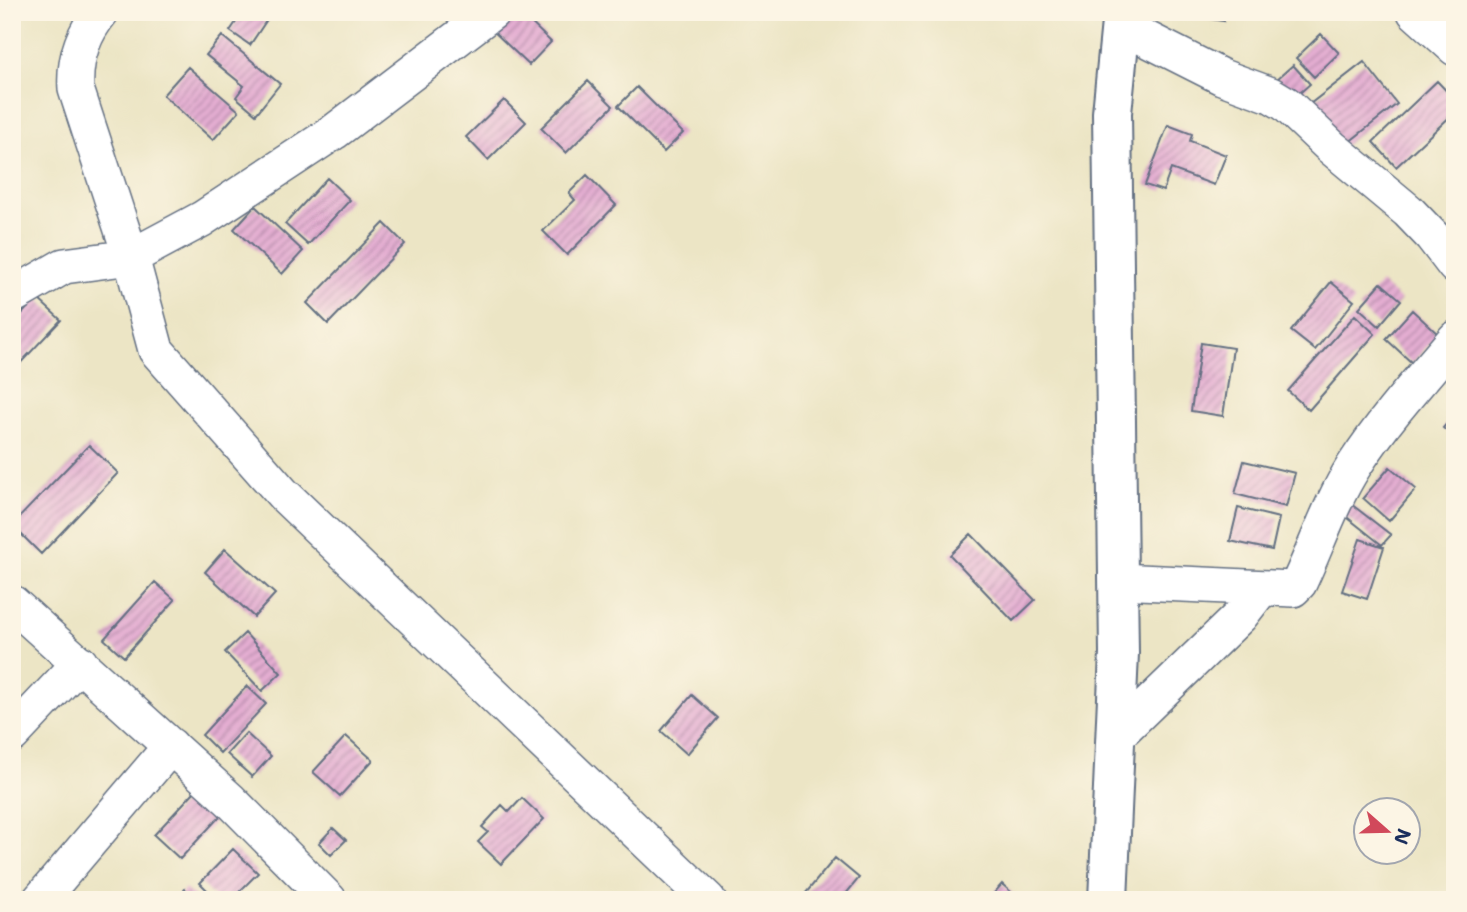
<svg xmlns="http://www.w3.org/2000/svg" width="1467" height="912" viewBox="0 0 1467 912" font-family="'Shantell Sans',sans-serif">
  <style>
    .building { fill: url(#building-hatch) }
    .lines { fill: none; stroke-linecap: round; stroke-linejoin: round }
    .minor-casing { stroke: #646f82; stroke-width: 38 }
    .major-casing { stroke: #646f82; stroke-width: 42 }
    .minor { stroke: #fff; stroke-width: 35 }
    .major { stroke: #fff; stroke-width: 38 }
  </style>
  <defs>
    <pattern id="building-hatch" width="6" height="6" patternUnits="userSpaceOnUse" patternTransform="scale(1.75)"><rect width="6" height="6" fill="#e4add1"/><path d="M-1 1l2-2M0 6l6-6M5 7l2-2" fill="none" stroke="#b88dad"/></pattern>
  </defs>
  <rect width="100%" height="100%" fill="#fcf5e5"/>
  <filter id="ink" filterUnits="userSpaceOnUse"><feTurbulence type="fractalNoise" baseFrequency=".0143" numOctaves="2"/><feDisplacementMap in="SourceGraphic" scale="14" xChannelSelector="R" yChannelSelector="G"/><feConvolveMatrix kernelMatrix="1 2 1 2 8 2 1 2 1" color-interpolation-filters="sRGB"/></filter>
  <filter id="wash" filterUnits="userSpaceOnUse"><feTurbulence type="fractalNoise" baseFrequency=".00686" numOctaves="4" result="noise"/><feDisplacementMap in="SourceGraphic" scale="28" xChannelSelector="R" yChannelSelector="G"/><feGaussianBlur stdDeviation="1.57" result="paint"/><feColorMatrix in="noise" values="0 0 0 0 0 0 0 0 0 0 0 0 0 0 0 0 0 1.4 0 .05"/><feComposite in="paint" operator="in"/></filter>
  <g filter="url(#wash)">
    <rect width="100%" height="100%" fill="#ece5c5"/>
    <g id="blocks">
      <path class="building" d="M243,12h29l-22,33 -20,-14z
        M507,12h13l31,30 -22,23 -38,-36z
        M1198,12h27l-1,9 -27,-4z
        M1321,34l18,19 -25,24 -18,-19z
        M222,36l58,48 -24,30 -20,-17 8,-11 -38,-31z
        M1364,62l33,42 -53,42 -34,-42z
        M1293,65l17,19 -16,14 -17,-19z
        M188,67l51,44 -26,29 -50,-45z
        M588,81l25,25 -47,47 -25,-25z
        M1437,81l18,19v12l-59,55 -23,-25z
        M637,87l46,46 -19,19 -46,-46z
        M504,100l22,22 -38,38 -22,-23z
        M1168,125l24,9 -2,7 36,14 -12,30 -43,-16 -8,22 -18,-6z
        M587,175l29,30 -49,50 -24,-24 32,-31 -6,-7z
        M327,178l23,22 -42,45 -23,-21z
        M255,206l48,45 -21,23 -48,-45z
        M384,223l21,21 -77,80 -21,-21z
        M1331,282l23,19 -39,49 -24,-19z
        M1381,283l20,17 -22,26 -20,-18z
        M37,298l24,22 -49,52v-48z
        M1412,310l26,24 -26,29 -26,-24z
        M1355,315l20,19 -66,76 -21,-19z
        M1201,343l32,5 -10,68 -32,-5z
        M1455,414v24l-12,-10z
        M89,445l29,28 -77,81 -29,-29z
        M1244,461l51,12 -9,34 -51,-13z
        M1390,467l26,22 -27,32 -26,-23z
        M1351,504l40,31 -9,10 -39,-31z
        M1238,508l41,10 -7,32 -42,-9z
        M971,534l64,66 -22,21 -63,-66z
        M1360,539l24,8 -17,52 -25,-8z
        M225,549l50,45 -21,23 -49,-45z
        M155,582l20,18 -51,57 -20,-18z
        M245,633l36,40 -19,18 -37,-39z
        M247,686l19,18 -46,49 -18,-18z
        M692,695l26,23 -31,36 -26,-23z
        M246,733l25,23 -19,21 -25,-23z
        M346,736l27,24 -33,36 -27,-24z
        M195,791l26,24 -41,44 -26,-24z
        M522,798l22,21 -43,45 -23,-22 10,-10 -6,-5 20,-22 7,7z
        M333,828l13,12 -15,15 -12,-12z
        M233,849l25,24 -27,27h-14l-17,-17z
        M835,858l24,20 -18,22h-41z
        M1002,884l18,16h-32z
        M185,889l13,11h-22z"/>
    </g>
  </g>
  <g filter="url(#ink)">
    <use href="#blocks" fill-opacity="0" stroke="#646f82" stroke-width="2"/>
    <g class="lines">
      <g class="minor-casing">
        <path id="minor" d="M101,12c-19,23 -27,48 -25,77l55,168 25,93 127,144 425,406
          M1415,12l40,36
          M1121,26l101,51 49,18 15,9 45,43 77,64 24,25 23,30
          M12,296l52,-30 67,-9 71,-38 132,-87 158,-120
          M1118,581l175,8 6,-6c18,-38 32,-81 55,-117 29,-45 66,-86 101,-127
          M12,603l218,197 99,100
          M12,735l68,-72
          M1115,737l125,-121 21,-27
          M40,900l131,-154"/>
      </g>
      <g class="major-casing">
        <path id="major" d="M1108,900l11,-247 -7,-540 10,-101"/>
      </g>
      <use href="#minor" class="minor"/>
      <use href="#major" class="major"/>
    </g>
  </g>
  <rect width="1467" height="912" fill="none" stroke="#fcf5e5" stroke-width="42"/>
  <g transform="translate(1387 831) rotate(110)"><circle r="33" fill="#fcf5e5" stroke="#a2a6af" stroke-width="2"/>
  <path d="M0-5L12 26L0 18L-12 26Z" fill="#d1495b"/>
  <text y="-10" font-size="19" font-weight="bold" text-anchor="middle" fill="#1b2f5e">N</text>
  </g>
</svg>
